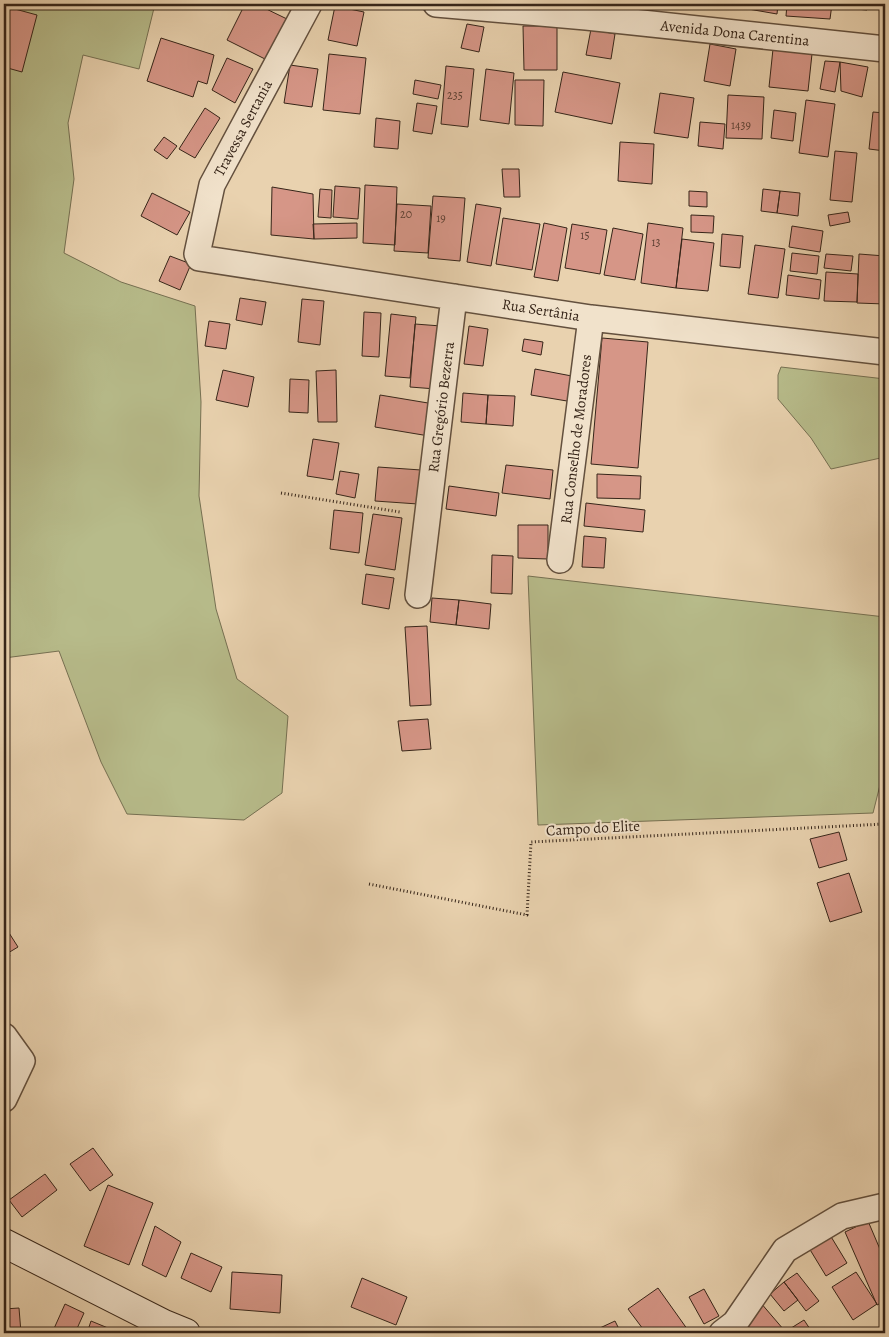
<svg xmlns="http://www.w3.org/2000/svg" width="889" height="1337" viewBox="0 0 889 1337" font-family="Alegreya,serif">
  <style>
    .green { fill: #b7bb8a; stroke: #767052 }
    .building { fill: #d69687; stroke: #362519 }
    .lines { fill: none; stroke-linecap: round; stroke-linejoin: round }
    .street-casing { stroke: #63503e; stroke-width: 28 }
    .secondary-casing { stroke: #362519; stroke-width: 30 }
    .path { stroke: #362519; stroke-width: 3; stroke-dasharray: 1 2.5; stroke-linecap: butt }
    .street { stroke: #f1e2cb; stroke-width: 25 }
    .secondary { stroke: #f1e2cb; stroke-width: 28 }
    .labels { text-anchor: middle; stroke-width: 4; stroke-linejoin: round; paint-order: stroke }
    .number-label { font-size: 12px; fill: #5e4134 }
    .street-label { font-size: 15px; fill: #362519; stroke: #f1e2cb }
  </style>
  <rect width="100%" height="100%" fill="#e9d2af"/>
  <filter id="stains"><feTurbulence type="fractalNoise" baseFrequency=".004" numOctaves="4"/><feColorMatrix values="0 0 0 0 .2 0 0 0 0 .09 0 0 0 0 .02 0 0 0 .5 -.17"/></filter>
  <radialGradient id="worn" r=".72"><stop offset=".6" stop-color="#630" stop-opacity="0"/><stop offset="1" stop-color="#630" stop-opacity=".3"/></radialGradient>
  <path class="green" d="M4,4h151l-16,65 -56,-14 -15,68 6,56 -10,74 57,29 74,24 6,96 -2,94 17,113 21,70 51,37 -6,77 -38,27 -117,-6 -26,-52 -42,-111 -55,7z
    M781,367l104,12v78l-54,12 -20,-31 -33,-39v-24z
    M528,576l357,41v148l-12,48 -335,12z"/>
  <path class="building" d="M245,4h11l31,15 -20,41 -40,-20z
    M732,4h46l-1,10 -46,-8z
    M787,4h45l-2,15 -44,-3z
    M832,4h36l-1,6 -35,-3z
    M4,6l33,9 -15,57 -18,-5z
    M335,6l29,6 -7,34 -29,-6z
    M467,24l17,3 -5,25 -18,-4z
    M523,26h34v44h-33z
    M591,29l24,5 -4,25 -25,-4z
    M161,38l53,17 -7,29 -9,-3 -5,16 -46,-16z
    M710,44l26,5 -6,37 -26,-5z
    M773,49l39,5 -4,37 -39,-4z
    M329,54l37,4 -6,56 -37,-4z
    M227,58l26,11 -18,34 -23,-13z
    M825,61l15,1 -5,30 -15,-3z
    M840,62l28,5 -6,30 -21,-6z
    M290,65l28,4 -6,38 -28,-4z
    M446,66l28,3 -6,58 -27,-3z
    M486,69l28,4 -5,51 -29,-4z
    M563,72l57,11 -8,41 -57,-12z
    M415,80l26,5 -3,14 -25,-5z
    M515,80h29l-1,46 -28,-1z
    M660,93l34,5 -6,40 -34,-5z
    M728,95l36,2 -2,42 -36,-1z
    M806,100l29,4 -7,53 -29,-4z
    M417,103l20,3 -5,28 -19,-3z
    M205,108l15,10 -25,40 -16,-9z
    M774,110l22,3 -3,28 -22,-3z
    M873,112l12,1v38l-16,-2z
    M376,118l24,3 -2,28 -24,-2z
    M700,122l25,2 -2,25 -25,-3z
    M164,137l13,9 -10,13 -13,-9z
    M620,142l34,2 -2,40 -34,-3z
    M835,151l22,2 -5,49 -22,-2z
    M502,169h17l1,28h-16z
    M365,185l32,2 -2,58 -32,-2z
    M335,186l25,2 -2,31 -25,-2z
    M272,187l41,7 1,45 -43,-4z
    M320,189l12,1 -1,28 -13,-1z
    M763,189l17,2 -3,22 -16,-2z
    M689,191l18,1v15l-18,-1z
    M780,191l20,2 -2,23 -21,-3z
    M152,193l38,19 -13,23 -36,-19z
    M433,196l32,2 -5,63 -32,-3z
    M397,204l34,2 -3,47 -34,-2z
    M476,204l25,4 -10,58 -24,-4z
    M848,212l2,10 -20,4 -2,-11z
    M691,215l23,1 -1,17 -22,-1z
    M503,218l37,6 -8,46 -36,-6z
    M357,223v15l-43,1 -1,-15z
    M544,223l23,5 -9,53 -24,-4z
    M648,223l35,5 -7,60 -35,-5z
    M572,224l35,6 -7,44 -35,-6z
    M792,226l31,5 -3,21 -31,-5z
    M613,228l30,6 -8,46 -31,-5z
    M722,234l21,2 -3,32 -20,-2z
    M682,239l32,4 -6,48 -32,-3z
    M755,245l30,4 -7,49 -30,-4z
    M792,253l27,3 -2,18 -27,-3z
    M826,254l27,2 -2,15 -27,-3z
    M859,254l26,2v48l-28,-1z
    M170,256l21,8 -11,26 -21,-9z
    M826,272l32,2 -1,28 -33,-1z
    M788,275l33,5 -2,19 -33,-4z
    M240,298l26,4 -4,23 -26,-5z
    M302,299l22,2 -4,44 -22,-3z
    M364,312l17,1 -2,44 -17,-1z
    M391,314l25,3 -6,61 -25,-2z
    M209,321l21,3 -4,25 -21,-3z
    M415,324l26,2 -5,63 -26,-2z
    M469,326l19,3 -5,37 -19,-2z
    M602,338l46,4 -10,126 -47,-4z
    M524,339l19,3 -2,13 -19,-4z
    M535,369l42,8 -4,25 -42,-7z
    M223,370l31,7 -6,30 -32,-7z
    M336,370l1,52h-19l-2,-51z
    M290,379l19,1 -1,33 -19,-1z
    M463,393l25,2 -2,29 -25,-2z
    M380,395l54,9 -5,32 -54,-9z
    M488,395l27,1 -2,30 -27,-2z
    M313,439l26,4 -6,37 -26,-4z
    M506,465l47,5 -3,29 -48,-6z
    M378,467l43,3 -3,34 -43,-3z
    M340,471l19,3 -4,24 -19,-4z
    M597,474l44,2 -1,23 -43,-1z
    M449,486l50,7 -3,23 -50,-7z
    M586,503l59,7 -2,22 -59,-6z
    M334,510l29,3 -4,40 -29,-4z
    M373,514l29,4 -7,52 -30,-5z
    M518,525h30v34l-30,-1z
    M584,536l22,2 -2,30 -22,-1z
    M492,555l21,1 -1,38 -21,-1z
    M366,574l28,4 -5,31 -27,-5z
    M432,598l27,2 -3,25 -26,-3z
    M459,600l32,4 -2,25 -33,-4z
    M427,626l4,79 -21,1 -5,-79z
    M428,719l3,30 -29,2 -4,-30z
    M839,832l8,28 -28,8 -9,-29z
    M849,873l13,39 -32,10 -13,-39z
    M4,925l14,22 -10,6 2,3 -6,4z
    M93,1148l20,27 -23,16 -20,-27z
    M45,1174l12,16 -35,27 -13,-17z
    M108,1185l45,18 -24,62 -45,-19z
    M868,1221l17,40v40l-8,4 -32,-73z
    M155,1226l26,16 -15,35 -24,-12z
    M830,1235l17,28 -21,13 -17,-28z
    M191,1253l31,14 -11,25 -30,-14z
    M232,1272l50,3 -2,38 -50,-4z
    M856,1272l21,32 -24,16 -21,-33z
    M797,1273l22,28 -13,10 -22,-29z
    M362,1278l45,19 -11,28 -45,-18z
    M784,1282l14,18 -14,11 -14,-17z
    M658,1288l32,45h-44l-18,-24z
    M704,1289l15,27 -15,8 -15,-27z
    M760,1302l24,28 -4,3h-31l-11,-12z
    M65,1304l19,9 -9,20h-23z
    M19,1308l2,25h-17v-24z
    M804,1320l8,12 -22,1 -2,-3z
    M91,1321l17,7 -2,5h-19z
    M615,1321l6,12h-32z"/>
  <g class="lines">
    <g class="street-casing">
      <path id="street" d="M309,4l-97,181 -15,69 2,4 392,60 294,34
        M436,4l150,13 299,32
        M560,560l31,-242
        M418,595l36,-298
        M4,1036l18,25 -18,38
        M722,1333l13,-10 50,-73 57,-34 43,-10"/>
    </g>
    <g class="secondary-casing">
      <path id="secondary" d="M4,1243l160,81 22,9"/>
    </g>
    <path class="path" d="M281,493l119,19
      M369,884l158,31 4,-73 353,-18 1,-3"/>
    <use href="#street" class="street"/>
    <use href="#secondary" class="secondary"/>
  </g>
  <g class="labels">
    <g class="number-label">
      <text x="455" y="99">235</text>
      <text x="741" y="129">1439</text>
      <text x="406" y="218">20</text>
      <text x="441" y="222">19</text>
      <text x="585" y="239">15</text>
      <text x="656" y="246">13</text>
    </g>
    <g class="street-label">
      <text transform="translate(735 33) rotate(6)" y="5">Avenida Dona Carentina</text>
      <text transform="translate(243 128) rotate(-62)" y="5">Travessa Sertania</text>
      <text transform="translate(541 310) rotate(9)" y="5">Rua Sertânia</text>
      <text transform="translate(441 407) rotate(-83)" y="5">Rua Gregório Bezerra</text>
      <text transform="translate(576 439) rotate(-83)" y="5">Rua Conselho de Moradores</text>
      <text transform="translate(593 828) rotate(-3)" y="5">Campo do Elite</text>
    </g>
  </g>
  <rect width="889" height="1337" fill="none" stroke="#e9d2af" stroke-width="20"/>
  <rect x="5" y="5" width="879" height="1327" fill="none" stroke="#362519" stroke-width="2.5"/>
  <rect x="10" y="10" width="869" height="1317" fill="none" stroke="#362519"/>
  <rect width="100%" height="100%" filter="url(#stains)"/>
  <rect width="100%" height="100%" fill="url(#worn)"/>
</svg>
